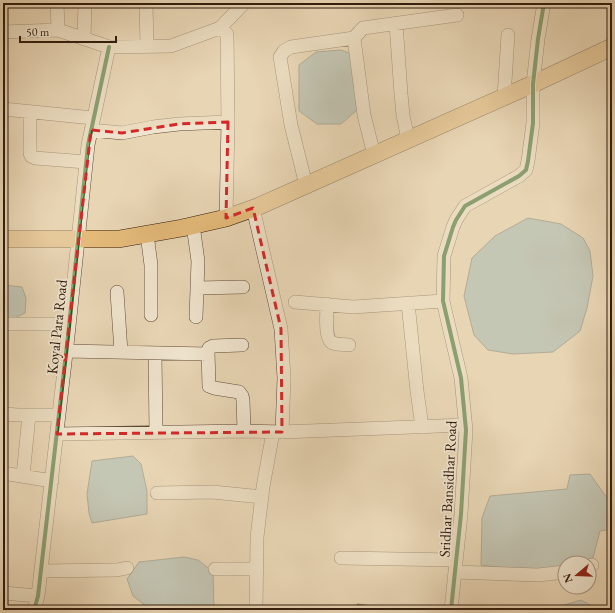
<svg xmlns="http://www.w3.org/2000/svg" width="615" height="613" viewBox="0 0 615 613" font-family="'EB Garamond',serif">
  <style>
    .water { fill: #9bb6b7; stroke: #717973 }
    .building { fill: #e3a292; stroke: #311d0d }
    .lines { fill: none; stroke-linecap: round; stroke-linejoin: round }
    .minor-casing { stroke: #5f4b37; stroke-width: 14 }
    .major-casing { stroke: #311d0d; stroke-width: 18 }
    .minor { stroke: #f0e4ce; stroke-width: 13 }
    .major { stroke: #e4ba7a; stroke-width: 17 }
    .cycleway-casing { stroke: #f0e4ce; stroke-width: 6 }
    .cycleway { stroke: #1b5e20; stroke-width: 4 }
    .marked { fill: none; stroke: #d62828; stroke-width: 3; stroke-dasharray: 8 5; stroke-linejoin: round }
    .labels { text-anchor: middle; stroke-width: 3.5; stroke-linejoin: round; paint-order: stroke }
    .street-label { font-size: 15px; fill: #311d0d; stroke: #f0e4ce }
  </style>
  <rect width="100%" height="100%" fill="#e8d5b4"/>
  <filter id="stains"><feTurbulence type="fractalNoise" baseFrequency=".005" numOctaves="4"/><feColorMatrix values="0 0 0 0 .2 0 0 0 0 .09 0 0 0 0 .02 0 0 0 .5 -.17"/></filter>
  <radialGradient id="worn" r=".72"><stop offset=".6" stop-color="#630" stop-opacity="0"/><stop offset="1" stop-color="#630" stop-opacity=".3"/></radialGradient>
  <path class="water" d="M341,50l8,3 3,8 5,49 -16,14h-24l-18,-13v-46l17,-13z
    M528,218l33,6 22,14 7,13 3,25 -6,32 -7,23 -27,21 -40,2 -25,-4 -14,-15 -10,-39 8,-38 23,-22z
    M3,285l19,2 4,11 -1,15 -16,8 -6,-1z
    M133,456l8,8 6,27v23l-55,9 -3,-10 -2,-19 5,-33z
    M590,474l22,31v24l-12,2 -7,27 -20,5h-8v2l-27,7 -57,-7 1,-47 8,-22 77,-7 3,-14z
    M184,557l14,3 15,12 1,38h-63l-18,-14 -6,-17 12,-17z
    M581,600l18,10h-41l3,-4z"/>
  <path class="building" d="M357,604l44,6h-44z"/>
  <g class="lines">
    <g class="minor-casing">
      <path id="minor" d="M57,3l1,27
        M146,3l1,43
        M396,23l5,71 2,21 5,25
        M220,28l7,6 1,88 -2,96
        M3,32l55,-2 51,17 62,-1 49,-18 24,-25
        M84,38l1,-35
        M354,38l9,-10 94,-13
        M504,97l4,-62
        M3,109l90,9
        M30,112v41l1,3 4,2 51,4
        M91,130l31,3 31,-6 26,-3 49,-2
        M306,185l-15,-60 -11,-68 4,-6 7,-4 63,-9 10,77 10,40
        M253,208l28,121 3,49 -2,54
        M193,225l5,36 -2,56
        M147,234l4,31v50
        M197,288l46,-1
        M117,292l4,60
        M295,302l58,5 90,-6
        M408,303l9,88 5,36
        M327,304c0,9 -3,36 6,39 5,2 11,1 16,2
        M3,324h66
        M242,345l-29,1 -4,2 -1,3 1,35 5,2 25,4 3,4 1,4 1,31
        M66,351l142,3
        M155,353l1,79
        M3,414l15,1h41
        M57,434l187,-3 38,1 183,-7
        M3,473l49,8
        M23,476l6,-61
        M157,493l55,-1 50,5
        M341,558l115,2
        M589,566l3,-1
        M215,569h41
        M41,571l76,-1 10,-2
        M455,572l83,3 27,-3
        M3,593l35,3
        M34,610l4,-14 30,-260 20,-191 21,-98
        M256,610l1,-73 6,-50 10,-55
        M451,610l10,-96 5,-84 -5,-52 -18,-77 1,-45 9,-29 3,-7 9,-14 54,-30 7,-6 2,-9 5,-38v-39l5,-45 6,-36"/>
    </g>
    <g class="major-casing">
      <path id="major" d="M3,239h116l63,-11 44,-10 31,-11 276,-123 79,-37"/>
    </g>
    <use href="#minor" class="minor"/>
    <use href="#major" class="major"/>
    <g class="cycleway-casing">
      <path id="cycleway" d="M34,610l4,-14 30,-260 20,-191 21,-98
        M451,610l10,-96 5,-84 -5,-52 -18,-77 1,-45 9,-29 3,-7 9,-14 54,-30 7,-6 2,-9 5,-38v-39l5,-45 6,-36"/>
    </g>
    <use href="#cycleway" class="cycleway"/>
  </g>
  <path d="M0 0H615V613H0ZM228,122l-2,96 27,-10 28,121 1,103 -225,2 34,-304 31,3 57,-9z" fill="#e8d5b4" fill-opacity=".55" fill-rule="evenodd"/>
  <path class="marked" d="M228,122l-2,96 27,-10 28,121 1,103 -225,2 34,-304 31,3 57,-9z"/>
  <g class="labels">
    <g class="street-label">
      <text transform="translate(57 327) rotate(-84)" y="5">Koyal Para Road</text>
      <text transform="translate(448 489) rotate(-87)" y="5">Sridhar Bansidhar Road</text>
    </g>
  </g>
  <rect width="615" height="613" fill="none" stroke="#e8d5b4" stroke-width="16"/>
  <rect x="4" y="4" width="607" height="605" fill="none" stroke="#311d0d" stroke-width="2"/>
  <rect x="8" y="8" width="599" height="597" fill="none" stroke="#311d0d"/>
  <g transform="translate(577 575) rotate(251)"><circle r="19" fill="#f0e4ce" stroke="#a49481"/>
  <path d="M0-3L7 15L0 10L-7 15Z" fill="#8f2418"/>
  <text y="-6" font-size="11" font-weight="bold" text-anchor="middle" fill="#311d0d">N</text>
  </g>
  <path d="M20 36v6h96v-6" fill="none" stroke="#311d0d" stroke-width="2"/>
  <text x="26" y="36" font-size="12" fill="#311d0d" stroke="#f0e4ce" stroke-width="3" paint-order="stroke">50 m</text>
  <rect width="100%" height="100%" filter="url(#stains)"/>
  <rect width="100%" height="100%" fill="url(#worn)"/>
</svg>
